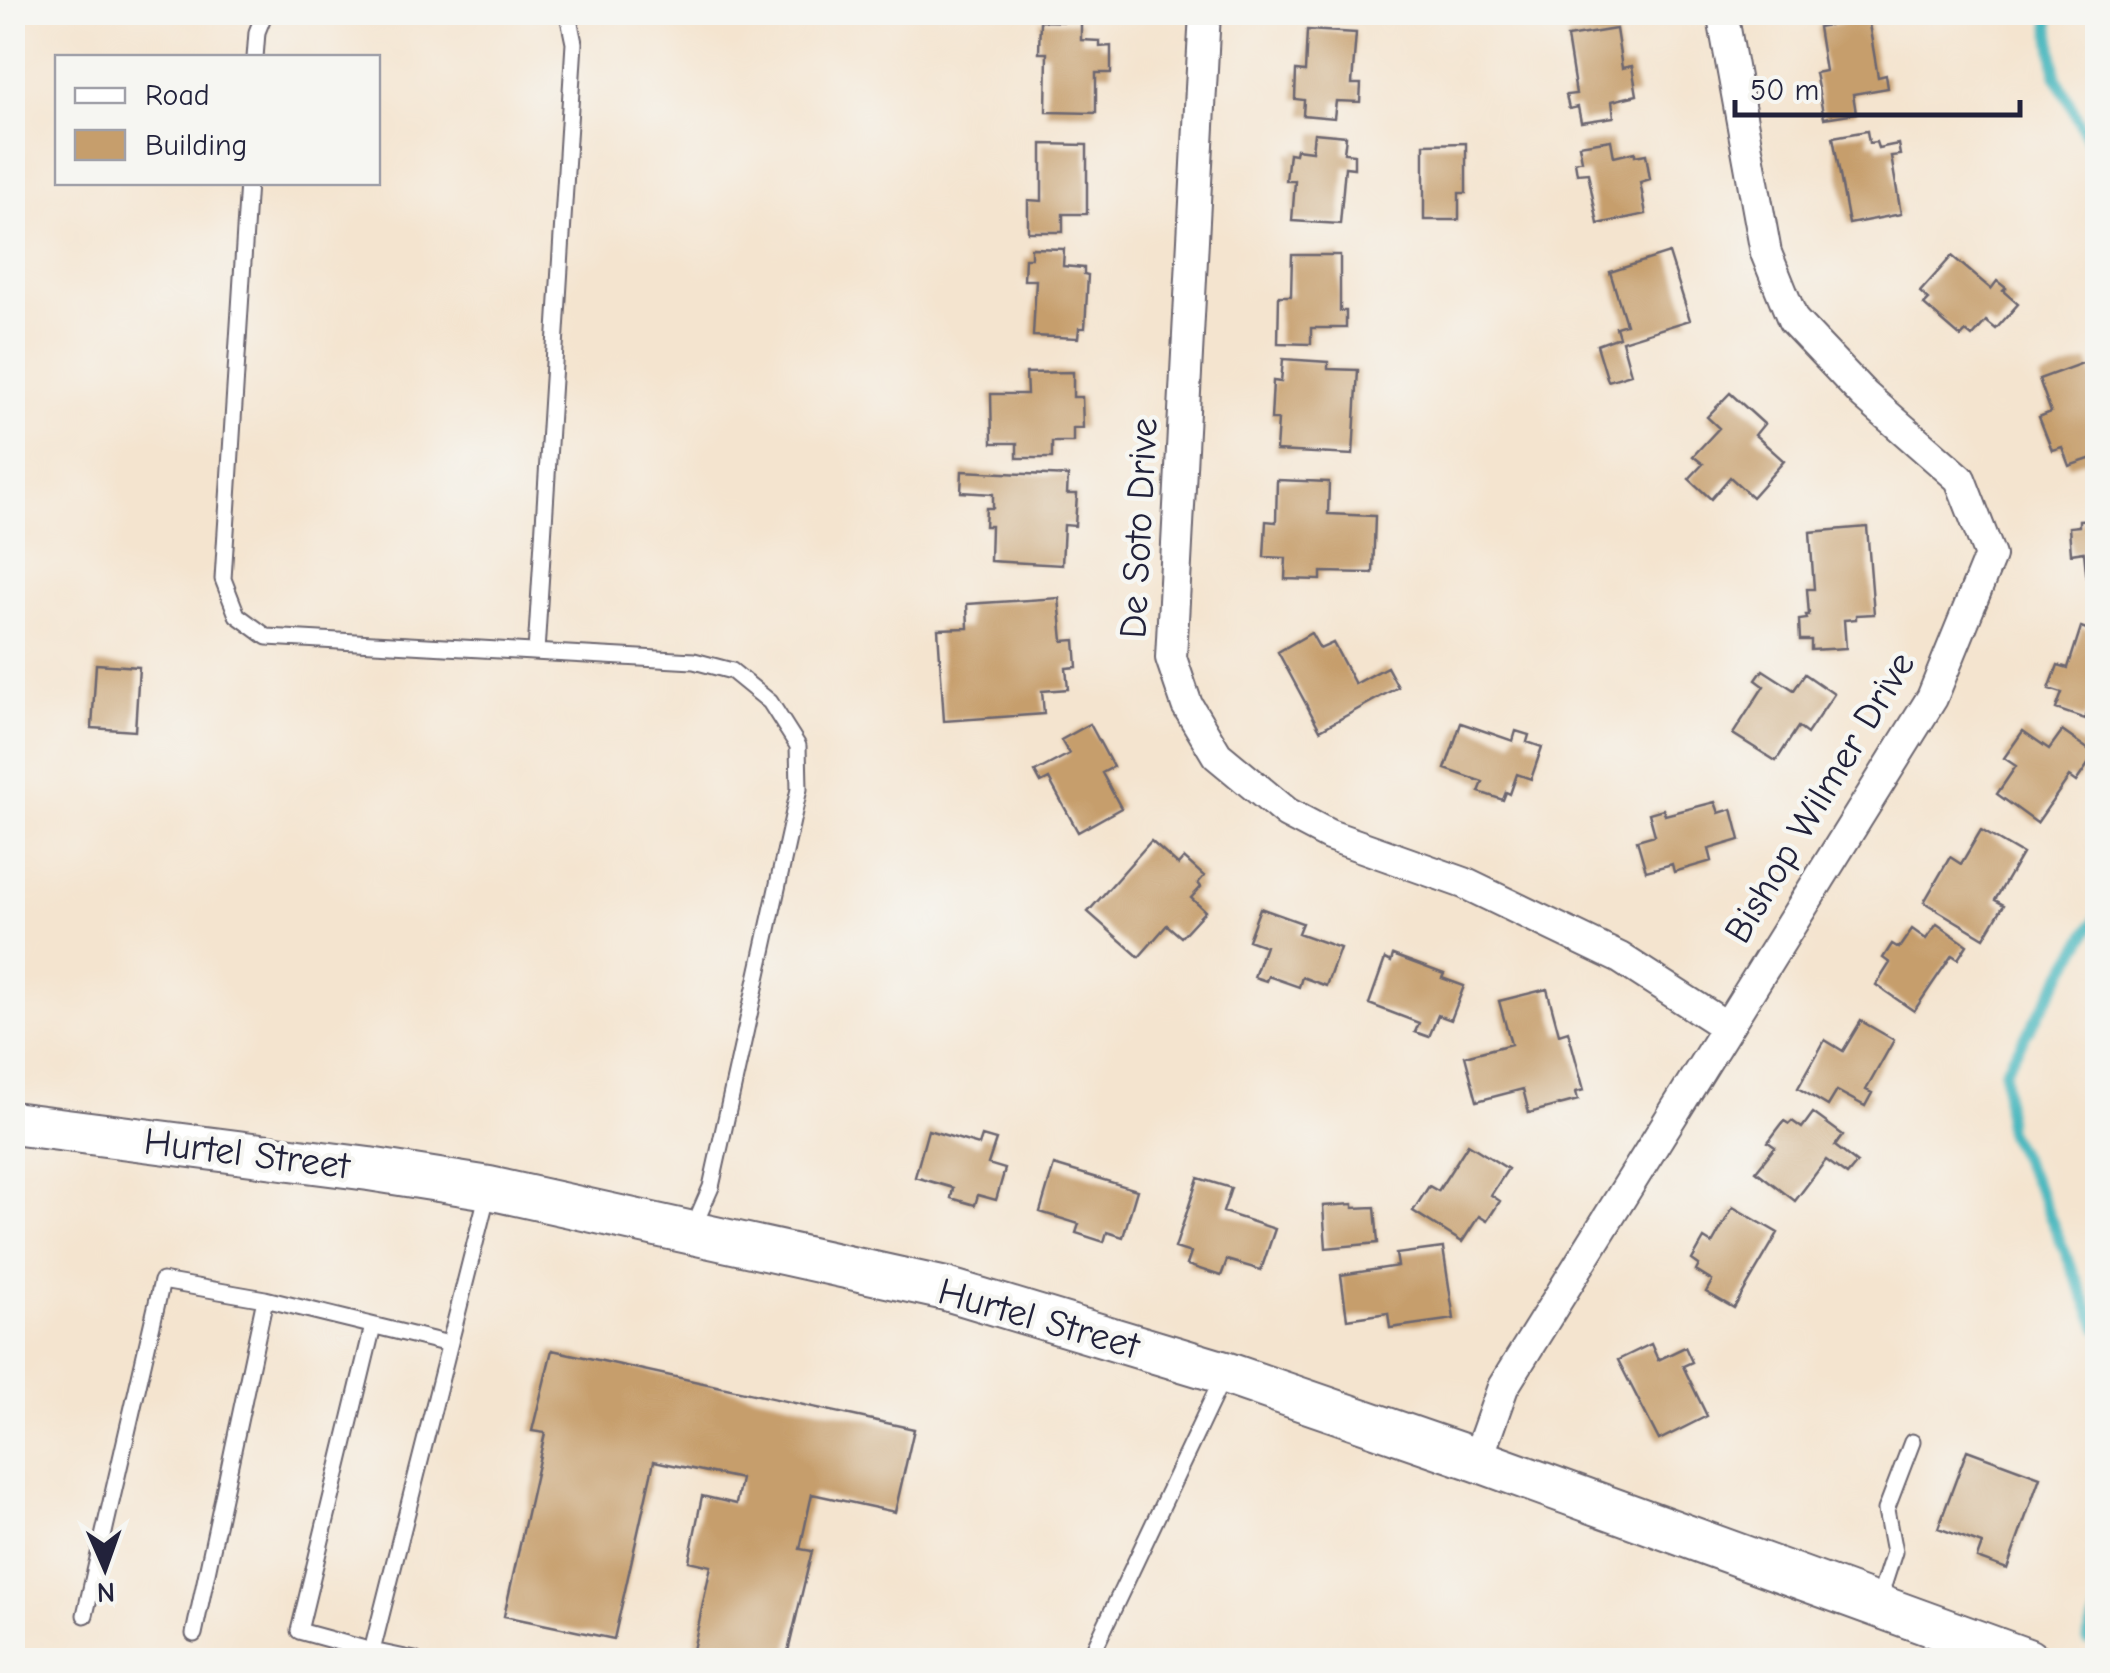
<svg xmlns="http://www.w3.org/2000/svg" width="2110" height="1673" viewBox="0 0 2110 1673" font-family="'Comic Neue',sans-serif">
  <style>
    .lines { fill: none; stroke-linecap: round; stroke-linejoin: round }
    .stream { stroke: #48b7be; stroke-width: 11 }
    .building { fill: #c69e6c }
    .lane-casing { stroke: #6c666f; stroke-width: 19 }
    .street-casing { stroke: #6c666f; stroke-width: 34 }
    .secondary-casing { stroke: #6c666f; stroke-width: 46 }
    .lane { stroke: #fff; stroke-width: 15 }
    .street { stroke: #fff; stroke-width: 30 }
    .secondary { stroke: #fff; stroke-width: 42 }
    .labels { text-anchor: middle; stroke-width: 9; stroke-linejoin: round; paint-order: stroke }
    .street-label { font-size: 38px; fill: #22223b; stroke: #f6f6f2 }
  </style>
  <rect width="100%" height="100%" fill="#f6f6f2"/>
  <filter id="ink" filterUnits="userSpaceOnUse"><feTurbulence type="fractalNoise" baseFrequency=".01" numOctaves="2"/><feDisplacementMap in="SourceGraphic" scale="20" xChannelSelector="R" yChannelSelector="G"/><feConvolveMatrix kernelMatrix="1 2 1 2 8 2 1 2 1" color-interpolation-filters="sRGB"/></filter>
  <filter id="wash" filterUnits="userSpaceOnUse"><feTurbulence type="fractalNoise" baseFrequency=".0048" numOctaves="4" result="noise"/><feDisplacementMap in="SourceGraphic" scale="40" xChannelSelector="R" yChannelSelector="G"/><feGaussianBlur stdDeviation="2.25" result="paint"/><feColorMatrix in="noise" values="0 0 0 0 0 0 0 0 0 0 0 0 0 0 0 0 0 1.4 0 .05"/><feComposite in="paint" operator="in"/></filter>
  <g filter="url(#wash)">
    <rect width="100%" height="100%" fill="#f4e4cf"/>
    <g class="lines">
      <path class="stream" d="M2048,12l8,63 42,85
        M2098,915l-93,155 2,60 32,61 59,138
        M2087,1640l11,-31"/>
    </g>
    <g id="blocks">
      <path class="building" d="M1868,18l10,59 8,-2 2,13 -35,6 3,19 -32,5 -9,-45 10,-2 -7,-44z
        M1040,21l41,1v18l19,1v6l11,-1v27h-15v40l-50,-1 1,-59h-8z
        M1616,29l6,39 10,-2 5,29 -25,6 2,16 -33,5 -3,-15 -9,2 -3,-14 10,-1 -9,-57z
        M1307,30l49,3 -4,51h9l-1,18 -24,-1 -2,17 -31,-3 1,-15 -9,-1 1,-28 9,1z
        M1867,131l2,12 7,-1 2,6 20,-4 2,11 -9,1 10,58 -52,10 -16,-87z
        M1314,133l32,3 -2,17 10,1v14l-9,-1 -5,57 -48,-3 3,-40h-9l3,-28 6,1 1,-5 16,2z
        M1611,140l3,17 21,-5v4l11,-2 4,25 -10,3 6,32 -48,10 -10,-51 -11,1 -2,-12 7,-2 -3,-15z
        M1466,143v50h-7v27h-35v-76z
        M1042,144l45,1v69h-24v18h-35v-32l14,1z
        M1031,248l33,1 -1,17 21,2v6l4,1 -3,53h-6l-1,10 -45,-2 3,-56h-12l1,-22h6z
        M1669,253l21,67 -68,21 9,33 -23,7 -11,-36 22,-8 -3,-10 10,-3 -16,-52z
        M1292,255h48v56h6v17h-35v16l-33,-1 1,-47h12z
        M1952,256l39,33 6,-8 9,7 -3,3 15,13 -22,25 -10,-8 -14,16 -6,-5 -5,5 -37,-32 5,-5 -9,-8z
        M1283,359l45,3v7l30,1 -5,85 -77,-4 2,-31h-7l2,-39 8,1z
        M2088,361l10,26v69l-29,10 -7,-19 -10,3 -13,-33 12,-5 -12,-33z
        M1073,372v25h9l1,31h-10v14h-21v16h-35v-15h-25l-1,-49h36l-1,-21z
        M1730,393l34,31 -9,11 29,26 -32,36 -22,-20 -19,22 -22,-20 14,-15 -10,-8 26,-28 -12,-11z
        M962,471l106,5 -1,18h10l-2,32 -11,-1 -2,40 -72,-4 1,-35h-6l1,-18h7v-14l-32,-2z
        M1277,480l52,2 -1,32 47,2 -2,57 -52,-1v8l-36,-1 1,-21 -22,-1 2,-36 10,1z
        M2092,500h6v90l-10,1 -4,-39 -13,2 -2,-27 10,-1v-6l15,-1z
        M1867,527l7,87 -18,1v4l-12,1 2,28 -35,2v-10h-11l-1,-20 8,-1 -1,-4h3l-2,-26h7l-4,-57z
        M1059,598l4,43 12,-1 2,27 -11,1 2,21 -26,2 2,23 -100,7 -6,-92 30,-1 -1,-24z
        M2081,627l17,6v73l-8,-2 -5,15 -29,-10 6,-16 -13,-4 9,-24 10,3z
        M1311,633l9,16 13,-6 22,41 32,-17 11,20 -78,43 -42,-78z
        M96,664l43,3 -4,64 -43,-3z
        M1763,670l31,20 11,-16 29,20 -27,40 -9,-7 -22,34 -43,-27 31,-48 -8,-6z
        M1461,723l52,18 3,-10 13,4 -2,7 15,5 -11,32 -14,-5 -7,20 -4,-2 -3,8 -24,-8 4,-10 -38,-13z
        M1090,724l23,43 -11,6 19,35 -43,24 -29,-53 -8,4 -6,-11 34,-18 -8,-14z
        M2023,731l26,18 13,-18 33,23 -19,28 -7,-5 -32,46 -40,-29 19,-28 -12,-8z
        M1715,802l4,11 13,-4 8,31 -31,9 3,12 -38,11 -2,-8 -26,7 -9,-31 18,-5 -6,-22 14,-4 2,6z
        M1981,830l41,24 -27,46 9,5 -20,33 -60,-36 26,-45 11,7z
        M1151,841l27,24 6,-7 20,18 -6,7 3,4 -10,11 14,13 -24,26 -14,-12 -28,32 -51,-45z
        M1260,908l42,15 -4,10 42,15 -14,38 -24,-9 -3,10 -31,-11 -2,5 -12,-4 11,-31 -17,-6z
        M1937,924l30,21 -9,14 -6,-4 -38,56 -38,-26 14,-22 -7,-5 9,-14 7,4 13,-19 14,10z
        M12,929l8,1 -5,39h-3z
        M1393,955l51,19 -2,4 22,8 -13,34 -13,-5 -9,22 -14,-5 4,-9 -50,-19 16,-45 6,3z
        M1547,989l12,45 9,-3 16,59 -8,2 2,8 -49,13 -6,-24 -46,12 -12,-45 46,-12 -12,-43z
        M1861,1021l33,19 -28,50 6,3 -7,13 -28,-15 -9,15 -30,-18 27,-48 18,11z
        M1813,1113l30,22 -8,11 22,17 -10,12 -21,-15 -31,41 -39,-30 19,-24 -7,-5 16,-21 5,3 3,-3 10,7z
        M928,1130l51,15 3,-9 14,4 -8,24 17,5 -9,31 -18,-5 -3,10 -24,-7 2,-10 -38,-11z
        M1468,1144l40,25 -17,26 9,6 -13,20 -8,-5 -17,26 -49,-31 16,-25 9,5z
        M1054,1165l83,25 -14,47 -16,-5 -3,10 -28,-9 3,-9 -39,-12z
        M1198,1178l33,10 -8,24 52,17 -14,41 -34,-10 -6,16 -34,-11 4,-12 -16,-5z
        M1353,1204v4l22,-1 3,36 -52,5 -3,-42z
        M1733,1207l45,26 -44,75 -28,-16 6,-11 -16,-10 3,-6 -7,-5 12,-21 8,5z
        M1443,1248l11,71 -64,9 -2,-15 -41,6 -6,-44 57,-9 -2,-12z
        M1651,1344l7,16 27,-13 7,15 -9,4 24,50 -48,24 -41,-80z
        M552,1350l362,79 -19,83 -83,-18 -12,55 12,2 -26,109h-69l-25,-5 19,-89 -22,-5 13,-65 34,8 5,-25 -87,-18 -40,178 -110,-23 41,-183 -13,-2z
        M1967,1450l73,27 -33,92 -30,-11 5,-14 -44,-16z"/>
    </g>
  </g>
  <g filter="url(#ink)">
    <use href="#blocks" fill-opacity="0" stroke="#6c666f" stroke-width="2.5"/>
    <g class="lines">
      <g class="lane-casing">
        <path id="lane" d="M255,58l2,-26 8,-20
          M248,182l-25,397 14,36 30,22 427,24 38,10 38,31 28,44 1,43 -88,398 -18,41
          M536,652l38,-609 -5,-24 -5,-7
          M373,1326l-74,305 73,20 116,-459
          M1877,1605l17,-53 -8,-42 26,-68
          M85,1615l77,-334 103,18 184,45
          M194,1634l71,-335
          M370,1657l2,-6 43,9
          M1089,1660l134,-283"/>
      </g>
      <g class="street-casing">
        <path id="street" d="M1205,12l-34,646 16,47 30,50 70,58 42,22 135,48 156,75 107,69
          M1477,1460l26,-73 429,-689 58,-142 -30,-77 -96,-84 -71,-75 -27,-67 -44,-241"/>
      </g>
      <g class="secondary-casing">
        <path id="secondary" d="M12,1123l357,46 120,19 457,101 279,84 252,87 550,200"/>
      </g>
      <use href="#lane" class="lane"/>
      <use href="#street" class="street"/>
      <use href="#secondary" class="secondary"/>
    </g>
  </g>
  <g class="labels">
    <g class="street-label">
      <text transform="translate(1138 528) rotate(-87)" y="13">De Soto Drive</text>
      <text transform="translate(1819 797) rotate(-59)" y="13">Bishop Wilmer Drive</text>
      <text transform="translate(247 1153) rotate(7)" y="13">Hurtel Street</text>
      <text transform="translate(1039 1318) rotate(16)" y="13">Hurtel Street</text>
    </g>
  </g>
  <rect width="2110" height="1673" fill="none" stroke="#f6f6f2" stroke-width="50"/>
  <rect x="55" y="55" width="325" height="130" fill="#f6f6f2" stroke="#a1a1a9" stroke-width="2.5"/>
  <rect x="75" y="88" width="50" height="15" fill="#ffffff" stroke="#a1a1a9" stroke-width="2.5"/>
  <text x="145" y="105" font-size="30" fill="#22223b">Road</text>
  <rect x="75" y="130" width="50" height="30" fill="#c69e6c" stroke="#a1a1a9" stroke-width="2.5"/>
  <text x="145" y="155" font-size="30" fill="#22223b">Building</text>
  <g transform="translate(105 1568) rotate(178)" stroke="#f6f6f2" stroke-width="8" paint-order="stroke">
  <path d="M0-8L18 38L0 25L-18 38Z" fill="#22223b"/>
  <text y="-15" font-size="28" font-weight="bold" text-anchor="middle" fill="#22223b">N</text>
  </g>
  <path d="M1735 100v15h285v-15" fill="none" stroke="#22223b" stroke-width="5"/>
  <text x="1750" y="100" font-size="30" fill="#22223b" stroke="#f6f6f2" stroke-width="8" paint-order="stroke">50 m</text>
</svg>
